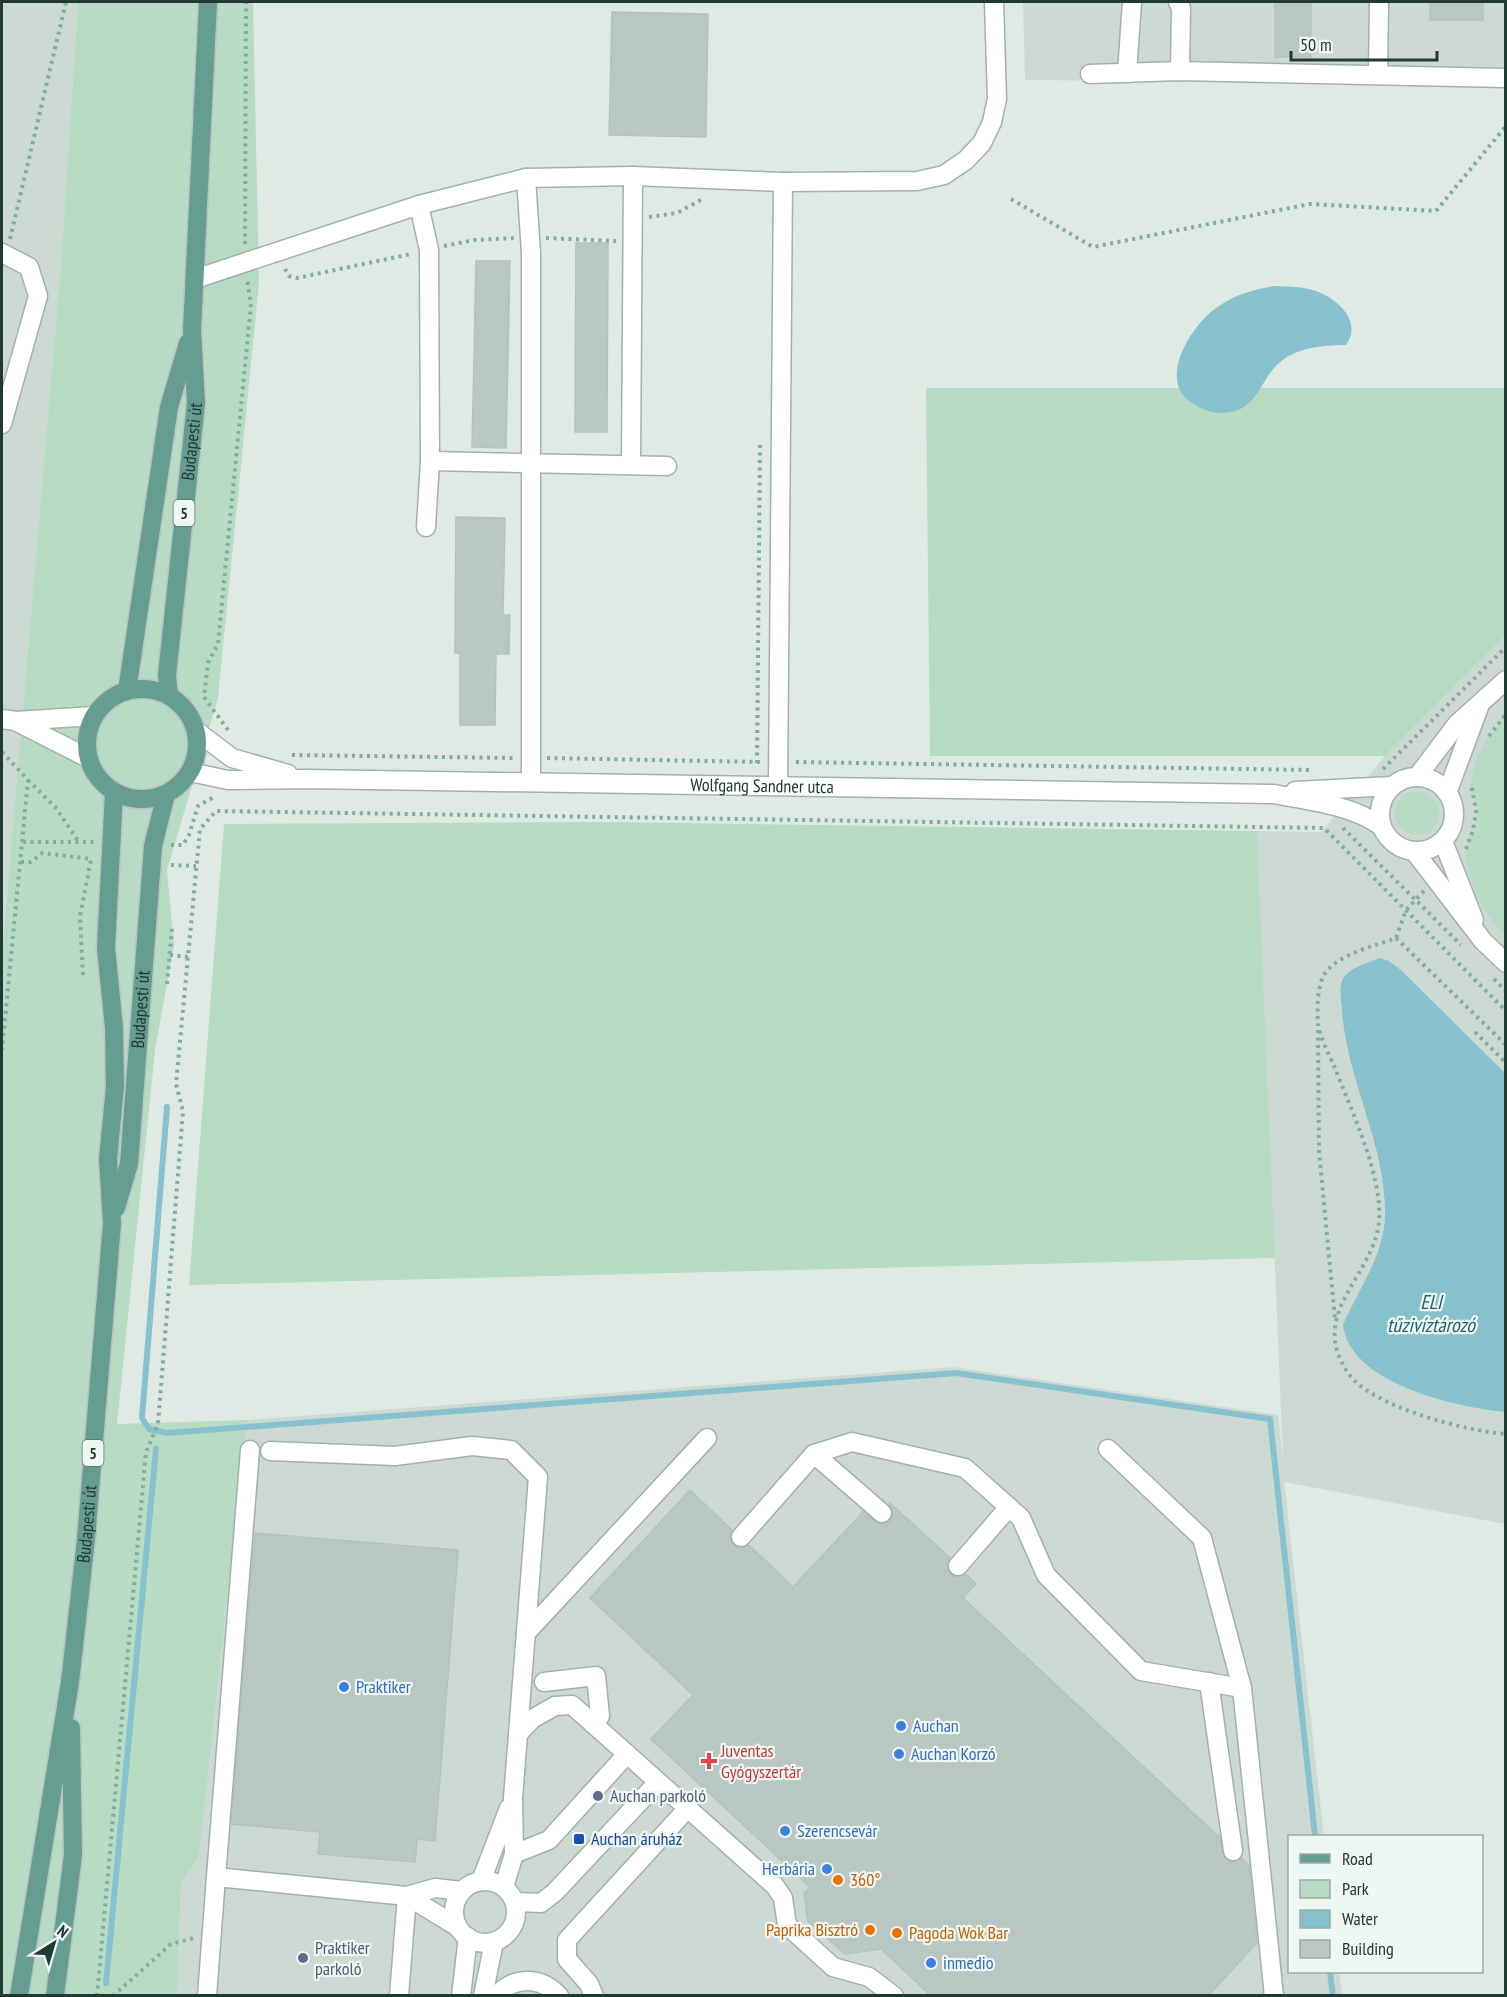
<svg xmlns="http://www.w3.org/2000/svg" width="1507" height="1997" viewBox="0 0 1507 1997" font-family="'PT Sans Narrow',sans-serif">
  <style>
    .built { fill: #cddad4 }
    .green { fill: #b8dbc3 }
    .water { fill: #88c1ce }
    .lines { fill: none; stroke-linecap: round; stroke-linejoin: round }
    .stream { stroke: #88c1ce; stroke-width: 6 }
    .building { fill: #b8c7c1; stroke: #b2c3bd; stroke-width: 1.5 }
    .minor-casing { stroke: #a2b1ac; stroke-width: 21 }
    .major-casing { stroke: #bcc4c2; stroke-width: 21 }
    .path { stroke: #80ada0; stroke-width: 4; stroke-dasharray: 3 4.5; stroke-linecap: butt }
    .minor { stroke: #fff; stroke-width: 18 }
    .major { stroke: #659e91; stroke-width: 18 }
    .shop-dot { fill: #3f7fe0; stroke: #eff7f3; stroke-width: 2 }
    .health-dot { fill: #e0444e; stroke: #eff7f3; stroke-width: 2 }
    .service-dot { fill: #5c6f8a; stroke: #eff7f3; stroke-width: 2 }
    .transit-dot { fill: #1a4fb4; stroke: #eff7f3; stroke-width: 2 }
    .food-dot { fill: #e8710a; stroke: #eff7f3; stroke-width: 2 }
    .labels { text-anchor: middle; stroke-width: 4.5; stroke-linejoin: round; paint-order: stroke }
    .shield { fill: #eff7f3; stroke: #5f726d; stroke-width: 1.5 }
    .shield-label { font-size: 16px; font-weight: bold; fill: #213933 }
    .street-label { font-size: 18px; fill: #213933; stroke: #eff7f3 }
    .shop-label { font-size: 18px; fill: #366cbe; stroke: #eff7f3; text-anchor: start }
    .health-label { font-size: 18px; fill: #be3a42; stroke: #eff7f3; text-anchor: start }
    .service-label { font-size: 18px; fill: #4e5e75; stroke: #eff7f3; text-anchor: start }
    .transit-label { font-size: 18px; fill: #164399; stroke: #eff7f3; text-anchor: start }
    .food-label { font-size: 18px; fill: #c56008; stroke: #eff7f3; text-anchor: start }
    .water-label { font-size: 20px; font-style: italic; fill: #1d6273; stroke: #eff7f3 }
  </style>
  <rect width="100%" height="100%" fill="#dfeae5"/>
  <path class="built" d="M2,2h76l-17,261 -59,690z
    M1023,2h482v83l-480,-5z
    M1505,636v888l-221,-42 40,354h-34v136h49l3,23 -1165,1 4,-114 18,-25 48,-437 707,-53 324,48 5,46 -26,-630 64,1 64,-76z"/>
  <path class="green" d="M78,2h175l6,280 -41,416 -51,172 7,75 -19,105 -38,374 130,-4 -48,437 -18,25 -4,113 -175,1v-1043l59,-690z
    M926,388h579v248l-120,120h-455z
    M1505,714v221c-20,-21 -41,-54 -39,-85 1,-13 11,-25 10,-39 0,-9 -6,-18 -5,-27 1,-25 19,-50 34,-70z
    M1395 813a22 22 0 1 1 44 0a22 22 0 1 1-44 0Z
    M605,822l652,9 18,427 -1086,27 35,-461z"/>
  <path class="water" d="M1275,286c11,1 23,0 33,3 23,4 57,30 38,56 -19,0 -45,2 -62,14 -25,17 -24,54 -62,54 -9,1 -22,-5 -30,-10 -34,-21 -4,-72 20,-92 19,-15 40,-22 63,-25z
    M1380,958l9,3 13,10 103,102v339c-49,-5 -155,-28 -162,-87 15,-35 42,-71 42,-111 1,-70 -39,-135 -43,-205 -1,-9 -3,-20 0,-28 5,-13 26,-18 38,-23z"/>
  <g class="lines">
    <path class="stream" d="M167,1107l-25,311 7,11 18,4 789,-60 314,46 45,417
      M1330,1972l3,24
      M106,1983l50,-534"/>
  </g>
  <path class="building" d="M1275,2h36v55h-36z
    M1430,2h53v18h-53z
    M612,12l96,2 -2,123 -97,-2z
    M576,243h32l-1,189h-32z
    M476,261h34l-4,187 -34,-1z
    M456,517l49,1 -2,97h7l-1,39h-13l-1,71h-35v-72h-5z
    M690,1490l42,40 -2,5 3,10 6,3 10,-3 44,42 70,-75 16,12 11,-3 3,-6 -3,-12 60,55 -3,6 3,10 6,3 10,-3 10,10 -13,14 257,240 5,20 9,4 7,-4 8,7 8,78 -48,52h-279l-49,-46 -36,5 -37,-33 -4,-27 6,-7 -159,-148 42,-44 -103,-97z
    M255,1533l203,17 -23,291 -18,-2 -2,23 -97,-8 2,-22 -89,-8z"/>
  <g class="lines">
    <g class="minor-casing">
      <g id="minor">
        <path d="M1178,2l3,6 -1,63"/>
        <path d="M1127,73l5,-71"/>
        <path d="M1090,74l90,-3 326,7"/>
        <path d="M1378,75l1,-73"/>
        <path d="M526,178l5,75v529"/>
        <path d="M419,205l10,45 1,211 -4,66"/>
        <path d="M2,253l27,14 9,29 -36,128"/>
        <path d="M195,279l224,-74 107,-27 107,-2 150,6 134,-1 27,-6 22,-15 16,-17 10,-21 5,-23 -3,-97"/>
        <path d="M430,461l237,5"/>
        <path d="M631,463l2,-287"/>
        <path d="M2,719l14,2 77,-5"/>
        <path d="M17,722l71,36"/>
        <path d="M195,730l37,28 56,16"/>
        <path id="s1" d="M190,772l38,8 79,-1 967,15c36,7 77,11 107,32"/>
        <path d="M1417,777l40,-53 49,-44"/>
        <circle cx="1417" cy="814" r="37"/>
        <path d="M778,786l5,-604"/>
        <path d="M1295,791l97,-5"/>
        <path d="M1447,793l32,-86"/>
        <path d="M1443,841l31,79"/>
        <path d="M1414,851l69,90 23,22"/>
        <path d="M1108,1449l94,89 40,150 32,308"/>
        <path d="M270,1451l125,5 77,-10 39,4 27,27 -20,257"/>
        <path d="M814,1454l68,59"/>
        <path d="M741,1537l73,-83 38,-12 113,26 56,50 25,57 95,96 101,17"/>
        <path d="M958,1566l51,-59"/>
        <path d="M526,1633l181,-195"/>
        <path d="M544,1682l52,-6 4,40 -7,8"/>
        <path d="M1209,1682l24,169"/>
        <path d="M514,1854l35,-14 78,-86"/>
        <path d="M216,1877l34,-427"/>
        <path d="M481,1881l28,-73"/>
        <circle cx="485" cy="1912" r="31"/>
        <path d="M504,1887l10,-33 -1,-56 5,-64 14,-15 23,-13 17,-1 203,181 8,12 4,27 46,42 36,10 25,19"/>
        <path d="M407,1896l51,31"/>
        <path d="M407,1896l28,-8 27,3"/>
        <path d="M515,1902l26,1 14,-11 103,-110"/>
        <path d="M207,1996l9,-119 191,19 -8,100"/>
        <path d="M461,1996l7,-59"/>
        <path d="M483,1996l11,-54"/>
        <path d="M496,1996c18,-20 45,-20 63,0"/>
        <path d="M594,1996l-5,-12 -22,-25v-19l121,-132"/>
      </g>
    </g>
    <g class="major-casing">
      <g id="major">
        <circle cx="142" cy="744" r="55"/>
        <path d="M127,691l42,-284 19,-64"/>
        <path id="s2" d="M169,696l-2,-21 29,-272 -4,-73 16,-328"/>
        <path id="s3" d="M116,1208l13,-44 24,-318 13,-52"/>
        <path id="s4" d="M19,1996l51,-314 16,-143 26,-316 -4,-64 7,-73 -1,-58 -8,-80 8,-156"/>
        <path d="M55,1996l18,-141 -2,-127"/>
      </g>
    </g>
    <path class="path" d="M1011,199l82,48 217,-43 126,7 70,-85
      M649,217l28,-4 27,-15
      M546,238l70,3
      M10,239l56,-237
      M245,244l1,-242
      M444,246l30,-6 40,-2
      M285,269l4,7 8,2 114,-24
      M228,730l-24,-33 4,-34 10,-19 33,-340 -4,-25
      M1489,736l17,-22
      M2,752l26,28 -26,270
      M292,755l223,3
      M547,758l214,4
      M796,762l514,8
      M757,763l3,-320
      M1383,769l123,-122
      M28,780l28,28 22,33
      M1343,828l118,117
      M23,842h71
      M171,845h12l6,-10 9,-29 16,-9
      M1466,849l7,-19 3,-19 -5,-27
      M21,862h10l11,-9 50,6
      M171,865l25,1
      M1424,891l-18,19 -10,28c-21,8 -59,16 -72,37 -7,12 -7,36 -6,49 2,14 11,30 16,42 17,43 49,111 45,156 -6,56 -72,90 -31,151 23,34 118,58 158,61
      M1396,938l110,107
      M170,955l19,2
      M83,975l-3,-59 11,-56
      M1494,979l12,12
      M167,984l5,-56
      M1318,1030l1,121 16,168
      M1475,1032l31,31
      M97,1996l49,-544 12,-28 25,-313 -7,-27 24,-255 16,-18 1108,17 182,183
      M113,1996l58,-52 23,-6"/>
    <use href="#minor" class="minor"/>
    <use href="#major" class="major"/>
  </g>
  <g class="shop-dot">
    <circle cx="344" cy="1687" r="6"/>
    <circle cx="901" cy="1726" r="6"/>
    <circle cx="899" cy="1754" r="6"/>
    <circle cx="785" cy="1831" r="6"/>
    <circle cx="827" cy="1869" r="6"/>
    <circle cx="931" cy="1963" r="6"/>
  </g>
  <path class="health-dot" d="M706 1752h6v6h6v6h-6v6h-6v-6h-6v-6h6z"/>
  <g class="service-dot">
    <circle cx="598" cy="1796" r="6"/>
    <circle cx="303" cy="1958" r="6"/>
  </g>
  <rect class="transit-dot" x="573" y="1833" width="12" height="12" rx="3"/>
  <g class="food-dot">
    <circle cx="838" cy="1880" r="6"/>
    <circle cx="870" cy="1930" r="6"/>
    <circle cx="897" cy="1933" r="6"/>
  </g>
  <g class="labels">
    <g class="shield">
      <rect x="173.5" y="500" width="21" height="26" rx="4.5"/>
      <rect x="82.5" y="1440" width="21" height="26" rx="4.5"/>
    </g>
    <g class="shield-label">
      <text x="184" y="519">5</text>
      <text x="93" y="1459">5</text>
    </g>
    <g class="street-label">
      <text dy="6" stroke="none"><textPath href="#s2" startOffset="256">Budapesti út</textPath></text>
      <text dy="6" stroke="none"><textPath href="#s1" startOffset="573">Wolfgang Sandner utca</textPath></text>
      <text dy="6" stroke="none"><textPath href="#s3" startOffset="201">Budapesti út</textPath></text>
      <text dy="6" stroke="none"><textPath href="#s4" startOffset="477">Budapesti út</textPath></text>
    </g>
    <g class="shop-label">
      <text x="356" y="1693">Praktiker</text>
      <text x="913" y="1732">Auchan</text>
      <text x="911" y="1760">Auchan Korzó</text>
      <text x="797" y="1837">Szerencsevár</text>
      <text x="815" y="1875" text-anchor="end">Herbária</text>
      <text x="943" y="1969">inmedio</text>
    </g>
    <g class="health-label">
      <text x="721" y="1757">Juventas<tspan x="721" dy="21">Gyógyszertár</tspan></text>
    </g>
    <g class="service-label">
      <text x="610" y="1802">Auchan parkoló</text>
      <text x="315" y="1954">Praktiker<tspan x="315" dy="21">parkoló</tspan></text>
    </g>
    <g class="transit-label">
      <text x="591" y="1845">Auchan áruház</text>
    </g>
    <g class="food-label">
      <text x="850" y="1886">360°</text>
      <text x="858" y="1936" text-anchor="end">Paprika Bisztró</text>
      <text x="909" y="1939">Pagoda Wok Bar</text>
    </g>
    <g class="water-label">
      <text x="1431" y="1309">ELI<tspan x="1431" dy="23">tűzivíztározó</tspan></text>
    </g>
  </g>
  <rect width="1507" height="1997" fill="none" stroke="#213933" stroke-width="6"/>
  <rect x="1288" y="1835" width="195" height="138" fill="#eff7f3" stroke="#9daba6" stroke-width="1.5"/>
  <rect x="1300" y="1854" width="30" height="9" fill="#659e91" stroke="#9daba6" stroke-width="1.5"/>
  <text x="1342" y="1865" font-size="18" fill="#213933">Road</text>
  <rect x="1300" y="1880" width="30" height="18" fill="#b8dbc3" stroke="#9daba6" stroke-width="1.5"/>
  <text x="1342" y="1895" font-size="18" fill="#213933">Park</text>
  <rect x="1300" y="1910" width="30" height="18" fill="#88c1ce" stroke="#9daba6" stroke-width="1.5"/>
  <text x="1342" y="1925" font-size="18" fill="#213933">Water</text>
  <rect x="1300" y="1940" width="30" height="18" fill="#b8c7c1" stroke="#9daba6" stroke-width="1.5"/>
  <text x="1342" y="1955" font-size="18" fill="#213933">Building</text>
  <g transform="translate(54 1943) rotate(37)" stroke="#eff7f3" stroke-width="4.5" paint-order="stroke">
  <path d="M0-4.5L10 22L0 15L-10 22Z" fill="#213933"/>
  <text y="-9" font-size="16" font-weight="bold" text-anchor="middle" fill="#213933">N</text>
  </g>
  <path d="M1291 51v9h146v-9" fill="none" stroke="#213933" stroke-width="3"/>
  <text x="1300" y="51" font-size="18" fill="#213933" stroke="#eff7f3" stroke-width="4.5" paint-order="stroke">50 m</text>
</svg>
